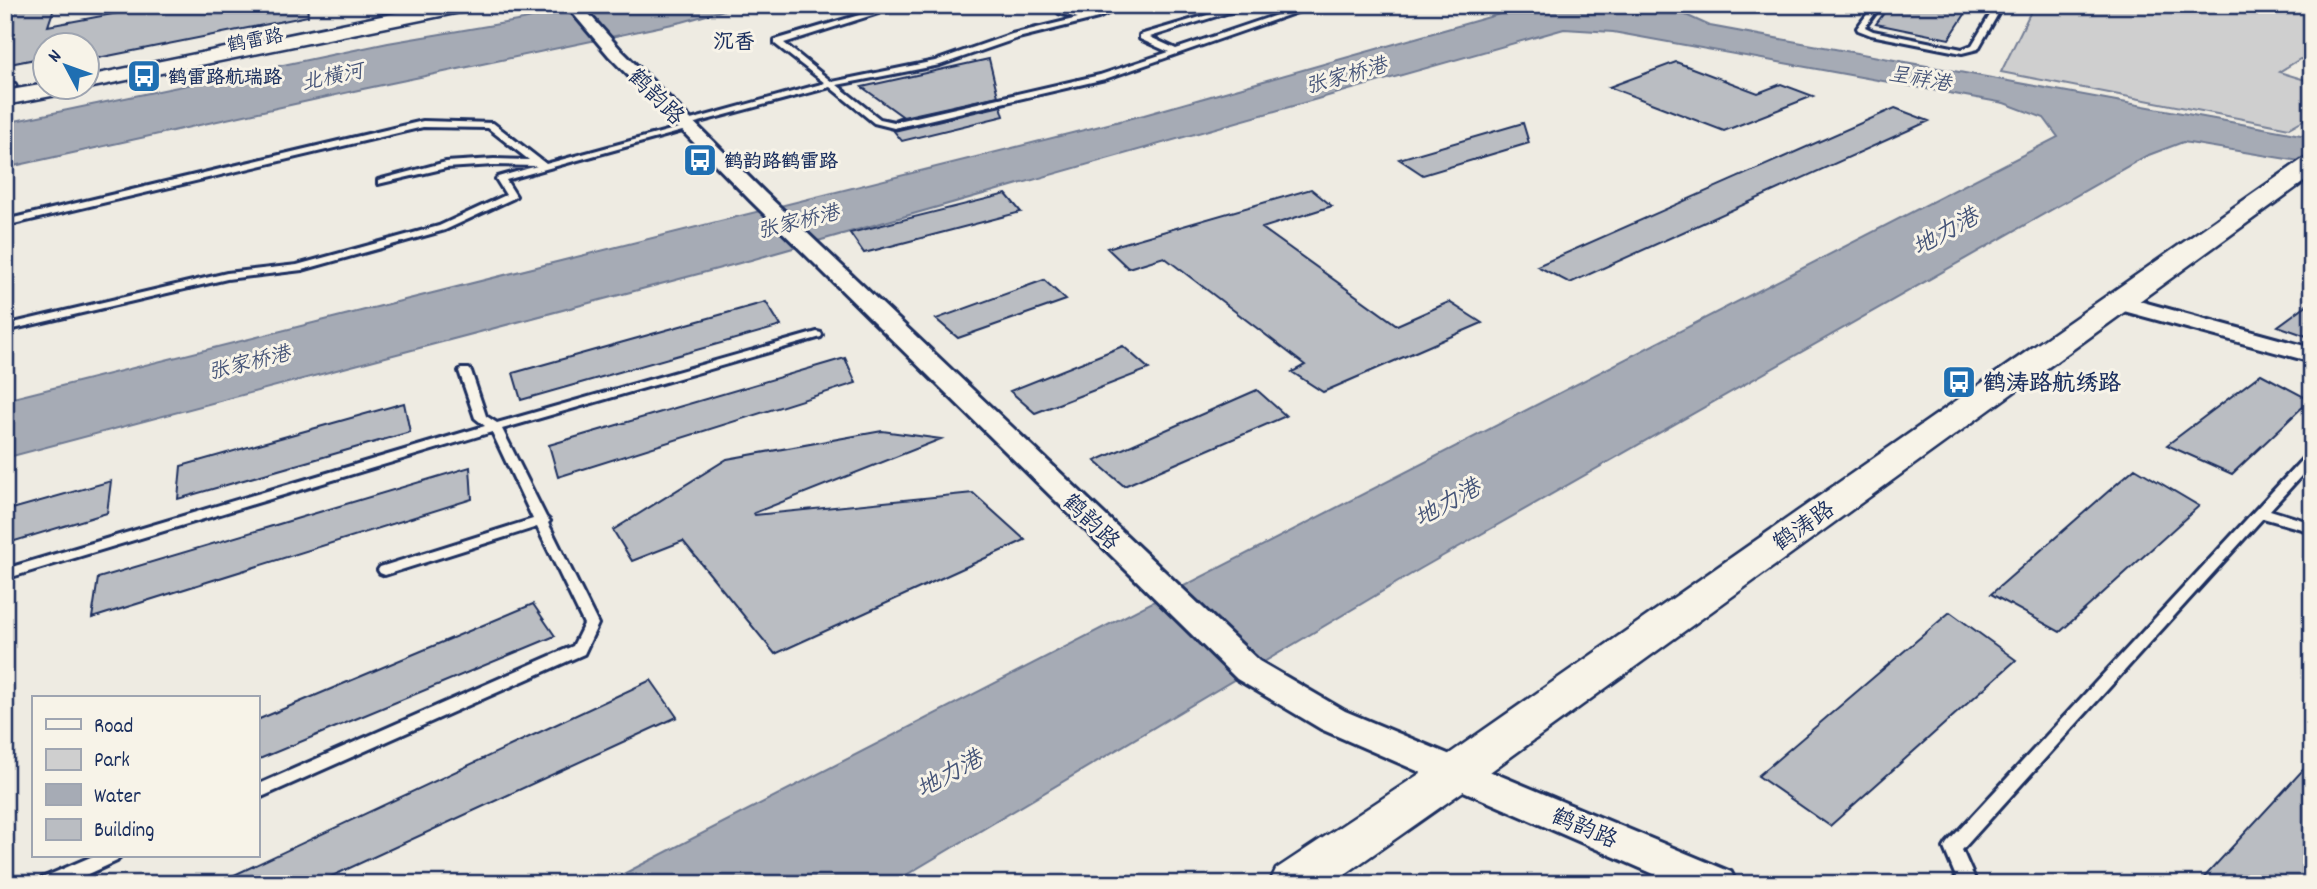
<svg xmlns="http://www.w3.org/2000/svg" width="2317" height="889" viewBox="0 0 2317 889" font-family="Dekko,'LXGW WenKai TC',sans-serif">
  <style>
    .green { fill: #cfcfcf; stroke: #757f96; stroke-width: 2 }
    .water { fill: #a6abb5; stroke: #6e7992; stroke-width: 2 }
    .building { fill: #babdc2; stroke: #1b2f5e; stroke-width: 2 }
    .lines { fill: none; stroke-linecap: round; stroke-linejoin: round }
    .service-casing { stroke: #1b2f5e; stroke-width: 6 }
    .minor-casing { stroke: #1b2f5e; stroke-width: 6 }
    .tertiary-casing { stroke: #1b2f5e; stroke-width: 5 }
    .service { fill: #f7f3e8; fill-rule: evenodd }
    .minor { fill: #f7f3e8; fill-rule: evenodd }
    .tertiary { fill: #f7f3e8; fill-rule: evenodd }
    .labels { text-anchor: middle; stroke-width: 6; stroke-linejoin: round; paint-order: stroke }
    .far-street-label { font-size: 19px; fill: #1b2f5e; stroke: #f7f3e8 }
    .far-poi-label { font-size: 19px; font-weight: bold; fill: #1b2f5e; stroke: #f7f3e8; text-anchor: start }
    .far-quarter-label { font-size: 21px; font-weight: bold; fill: #1b2f5e; stroke: #f7f3e8 }
    .far-water-label { font-size: 21px; font-style: italic; fill: #455478; stroke: #f7f3e8 }
    .street-label { font-size: 23px; fill: #1b2f5e; stroke: #f7f3e8 }
    .poi-label { font-size: 23px; font-weight: bold; fill: #1b2f5e; stroke: #f7f3e8; text-anchor: start }
    .water-label { font-size: 24px; font-style: italic; fill: #455478; stroke: #f7f3e8 }
  </style>
  <rect width="100%" height="100%" fill="#eeebe2"/>
  <filter id="ink" filterUnits="userSpaceOnUse"><feTurbulence type="fractalNoise" baseFrequency=".0143" numOctaves="2"/><feDisplacementMap in="SourceGraphic" scale="14" xChannelSelector="R" yChannelSelector="G"/><feConvolveMatrix kernelMatrix="1 2 1 2 8 2 1 2 1" color-interpolation-filters="sRGB"/></filter>
  <g filter="url(#ink)">
    <path class="green" d="M2034,5h225l53,8v49l-12,-3 -21,13 33,10v33l-23,13 -288,-56z"/>
    <path class="water" d="M585,5h157l-60,17 -319,67 -358,79v-45l383,-80 135,-23z
      M1492,5h185l2,7 31,14 602,111v26l-129,-21 -37,14 -726,413 -529,315h-287l1454,-747 -14,-19 -40,-15 -391,-71 -49,-3 -813,231 -746,198v-58l1139,-285 370,-105z"/>
    <path class="building" d="M16,5h39l-7,21 113,-21h146l1,11 -220,44v-14h-42v22l-7,1 -4,-10 -30,6v-58z
      M1890,5h81l-22,34 -73,-15z
      M989,59l9,37 -104,23 8,-3 -40,-29z
      M1676,62l82,31 23,-9 32,12 -89,35 -115,-44z
      M1001,106l3,10 -102,25 -8,-10z
      M1895,108l34,13 -359,162 -33,-17z
      M1523,123l6,20 -106,32 -24,-16z
      M1311,189l21,17 -70,22 135,97 52,-23 33,21 -159,69 -31,-20 13,-7 -141,-108 -36,11 -21,-20z
      M1006,194l15,18 -157,41 -14,-20z
      M1044,280l22,20 -108,38 -22,-19z
      M2312,301v37l-34,-12z
      M766,302l15,24 -260,74 -8,-27z
      M1123,346l26,23 -114,44 -25,-22z
      M845,358l11,25 -298,94 -9,-32z
      M2261,374l49,26 -78,74 -65,-29z
      M1257,390l29,26 -162,70 -29,-25z
      M404,403l6,29 -232,67 3,-33z
      M882,431l59,8 -187,74 1,2 218,-22 52,47 -250,114 -92,-113 -51,20 -19,-31 114,-71z
      M470,467l2,32 -380,119 6,-40z
      M2135,468l64,38 -139,126 -69,-38z
      M111,481l-4,32 -102,31v-33z
      M533,604l22,32 -298,124v-40z
      M1950,612l66,48 -186,166 -72,-50z
      M651,680l26,37 -362,167h-100z
      M2312,760v124h-114z"/>
    <g class="lines">
      <g class="service-casing">
        <path id="service" d="M893,5h11l-120,38 48,39 103,-21 77,-27 66,-16 -19,-5 -8,-8c11,0 21,8 33,10 13,2 26,-10 39,-10l-25,13 -80,20 -78,27 -103,20 43,34 14,3 206,-47 69,-23 -29,-13v-4l101,-30h11l-102,32 26,12 130,-44h11l-212,74 -211,49 -20,-5 -44,-36 -146,39 -4,-3 145,-40 -50,-39v-4z
          M1874,5h7l-16,22 8,4 89,18 10,-4 24,-40h7l-25,44 -16,4 -91,-18 -13,-5 -1,-2z
          M5,82l10,2 1,2 -4,2 -7,-1z
          M423,121l70,2 53,41 143,-39 4,3 -187,52 10,16 -2,2 -69,32 -143,40 -75,9 -222,52v-6l222,-52 70,-8 142,-39 67,-31 -10,-16 2,-2 39,-11 -43,-1 -48,3 -68,16v-4l68,-18 48,-3 35,1 -41,-32 -65,-1 -418,99v-6z
          M817,332l4,1 1,2 -1,2 -319,92 44,88 4,4 -2,2 50,101 -14,30 -327,145v-14l316,-139 11,-22 -47,-97 -152,48 -5,-2 -2,-3 2,-3 153,-48 -41,-87 -487,147v-10l480,-143 -10,-8 -16,-47 2,-2h8l2,2 15,45 11,7z
          M2312,452v12l-42,46 42,13v9l-49,-14 -301,332 15,34h-18l-15,-36 3,-5 361,-390z
          M93,856h27l-3,5 -50,23h-28l3,-6z"/>
      </g>
      <g class="minor-casing">
        <path id="minor" d="M566,5h15l40,45 144,143 494,468 86,50 386,161 6,12h-60l-356,-155 -84,-50 -486,-478 -142,-145z
          M2117,295l195,53v14l-203,-55 -3,-5 3,-5z"/>
      </g>
      <g class="tertiary-casing">
        <path id="tertiary" d="M435,5h39l-9,6 -377,77h-4h4v-12z
          M46,84v4h24l-3,5 -62,12v-14z
          M2312,157v19l-840,609 -141,99h-62l7,-15 166,-110 861,-600z"/>
      </g>
      <use href="#service" class="service"/>
      <use href="#minor" class="minor"/>
      <use href="#tertiary" class="tertiary"/>
    </g>
  </g>
  <defs>
    <g id="bus-square" transform="scale(1.75)"><rect x="-9" y="-9" width="18" height="18" rx="4" fill="#1f6fb2" stroke="#f7f3e8"/><path d="M-5-6H5V4H4V6H2V4H-2V6H-4V4H-5ZM-3.5-4V0h7V-4ZM-3.5 1.2v1.5H-2V1.2ZM2 1.2v1.5H3.5V1.2Z" fill="#fff"/></g>
  </defs>
  <g fill-rule="evenodd">
    <use href="#bus-square" x="144" y="76"/>
    <use href="#bus-square" x="700" y="160"/>
    <use href="#bus-square" x="1959" y="382"/>
  </g>
  <g class="labels">
    <g class="far-street-label">
      <text transform="translate(255 39) rotate(-11)" y="7">鹤雷路</text>
    </g>
    <g class="far-poi-label">
      <text x="168" y="83">鹤雷路航瑞路</text>
      <text x="724" y="167">鹤韵路鹤雷路</text>
    </g>
    <g class="far-quarter-label">
      <text x="734" y="48">沉香</text>
    </g>
    <g class="far-water-label">
      <text transform="translate(1346 75) rotate(-16)" y="7">张家桥港</text>
      <text transform="translate(332 76) rotate(-12)" y="7">北横河</text>
      <text transform="translate(1920 78) rotate(10)" y="7">呈祥港</text>
      <text transform="translate(798 221) rotate(-14)" y="7">张家桥港</text>
      <text transform="translate(249 362) rotate(-14)" y="7">张家桥港</text>
    </g>
    <g class="street-label">
      <text transform="translate(657 96) rotate(45)" y="8">鹤韵路</text>
      <text transform="translate(1092 521) rotate(44)" y="8">鹤韵路</text>
      <text transform="translate(1803 525) rotate(-35)" y="8">鹤涛路</text>
      <text transform="translate(1585 827) rotate(23)" y="8">鹤韵路</text>
    </g>
    <g class="poi-label">
      <text x="1983" y="390">鹤涛路航绣路</text>
    </g>
    <g class="water-label">
      <text transform="translate(1945 231) rotate(-29)" y="8">地力港</text>
      <text transform="translate(1447 502) rotate(-29)" y="8">地力港</text>
      <text transform="translate(949 773) rotate(-29)" y="8">地力港</text>
    </g>
  </g>
  <rect width="2317" height="889" fill="none" stroke="#f7f3e8" stroke-width="28"/>
  <rect x="14" y="14" width="2289" height="861" fill="none" stroke="#1b2f5e" stroke-width="2.5" filter="url(#ink)"/>
  <rect x="32" y="696" width="228" height="161" fill="#f7f3e8" stroke="#9fa5b1" stroke-width="2"/>
  <rect x="46" y="719" width="35" height="10" fill="#f7f3e8" stroke="#9fa5b1" stroke-width="2"/>
  <text x="94" y="732" font-size="21" fill="#1b2f5e">Road</text>
  <rect x="46" y="749" width="35" height="21" fill="#cfcfcf" stroke="#9fa5b1" stroke-width="2"/>
  <text x="94" y="766" font-size="21" fill="#1b2f5e">Park</text>
  <rect x="46" y="784" width="35" height="21" fill="#a6abb5" stroke="#9fa5b1" stroke-width="2"/>
  <text x="94" y="802" font-size="21" fill="#1b2f5e">Water</text>
  <rect x="46" y="819" width="35" height="21" fill="#babdc2" stroke="#9fa5b1" stroke-width="2"/>
  <text x="94" y="836" font-size="21" fill="#1b2f5e">Building</text>
  <g transform="translate(66 66) rotate(311)"><circle r="33" fill="#f7f3e8" stroke="#9fa5b1" stroke-width="2"/>
  <path d="M0-5L12 26L0 18L-12 26Z" fill="#1f6fb2"/>
  <text y="-10" font-size="19" font-weight="bold" text-anchor="middle" fill="#1b2f5e">N</text>
  </g>
</svg>
